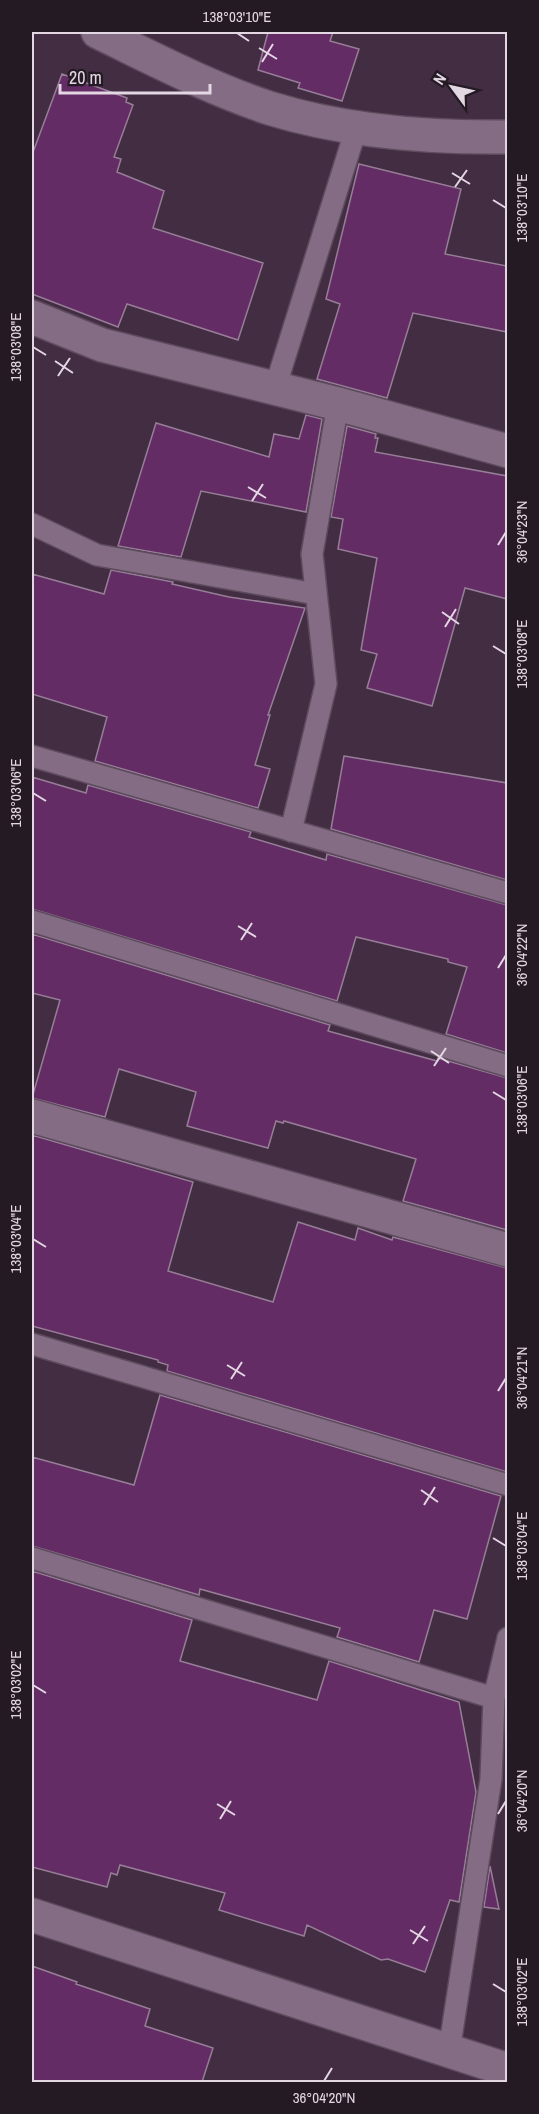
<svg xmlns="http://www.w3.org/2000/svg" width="539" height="2114" viewBox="0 0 539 2114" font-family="'Archivo Narrow',sans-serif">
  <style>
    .building { fill: #632c65; stroke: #977e97; stroke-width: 1.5 }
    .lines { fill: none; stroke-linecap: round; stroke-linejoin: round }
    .service-casing { stroke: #5d4b5d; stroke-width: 24 }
    .minor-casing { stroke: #5d4b5d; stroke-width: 36 }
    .tertiary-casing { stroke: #5d4b5d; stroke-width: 36 }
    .service { stroke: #846c84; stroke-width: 21 }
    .minor { stroke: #846c84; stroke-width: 33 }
    .tertiary { stroke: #846c84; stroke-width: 33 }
    .ticks { fill: none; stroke: #e4d7e4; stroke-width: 2 }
    .neatline { fill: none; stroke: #e4d7e4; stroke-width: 2 }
    .ticks-label { font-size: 15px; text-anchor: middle; fill: #e4d7e4 }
  </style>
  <rect width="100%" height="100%" fill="#422d42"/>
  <path class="building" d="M268,32h65l-3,9 29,8 -17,52 -44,-13 2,-5 -42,-13z
    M62,74l65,24 -1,4 7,3 -19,52 7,2 -4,13 47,19 -11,37 110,35 -25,77 -111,-36 -9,23 -86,-33v-139z
    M359,164l102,25 -16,65 62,12v66l-94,-19 -26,85 -70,-19 23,-75 -14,-5z
    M306,415l16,4 -16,93 -105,-21 -20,66 -63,-11 38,-123 113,34 5,-23 25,5z
    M347,426l29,8 -1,4h3l-3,14 132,24v123l-42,-11 -33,118 -65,-18 10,-34 -16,-4 16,-92 -39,-9 5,-30 -12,-2z
    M111,570l62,12 -1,2 57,13 76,11 -37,107h2l-15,50 15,4 -12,39 -163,-47 12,-44 -75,-23v-120l72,20z
    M344,756l163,27v97l-176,-51z
    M32,777l54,16 2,-8 163,47 -2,5 77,23 1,-6 180,51v148l-61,-19 21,-67 -19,-5v-3l-92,-22 -19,64 -305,-92z
    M32,934l298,91 -2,6 109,30 1,-3 69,20v152l-104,-29 13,-42 -132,-38 -1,2 -7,-2 -8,27 -81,-22 9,-34 -77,-23 -14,48 -73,-19 28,-98 -28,-7z
    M32,1135l161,47 -25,89 105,31 25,-80 57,18 3,-12 34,12 1,-3 114,31v204l-340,-101 1,-6 -10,-3v-2l-126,-34z
    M160,1395l341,101 -34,123 -33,-9 -15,52 -82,-25 3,-9 -140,-39 -1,6 -167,-49v-89l102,28z
    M32,1571l160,49 -12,41 137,39 12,-39 130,41 17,90 -17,110 -9,-2 -25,72 -37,-13 -7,1 -74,-35 -3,11 -85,-26 6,-17 -105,-28 -3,10 -6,-2 -4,14 -75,-20z
    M490,1866l9,43 -15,-2z
    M32,1966l45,16 -1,2 74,25 -5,17 68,22 -11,34h-170z"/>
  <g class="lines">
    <g class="service-casing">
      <path id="service" d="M275,388l81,-259
        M32,524l65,31 219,39
        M32,756l476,137
        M291,831l35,-147 -14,-130 26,-150
        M32,921l476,145
        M32,1344l476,141
        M32,1558l462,140
        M449,2051l42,-272 3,-81 14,-60"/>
    </g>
    <g class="minor-casing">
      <path id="minor" d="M98,32c56,27 111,56 171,76 77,24 158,30 239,29
        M32,317l70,28 236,59 170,47
        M32,1116l476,134"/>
    </g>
    <g class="tertiary-casing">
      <path id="tertiary" d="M32,1915l476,155"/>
    </g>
    <use href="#service" class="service"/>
    <use href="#minor" class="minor"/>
    <use href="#tertiary" class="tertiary"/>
  </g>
  <path class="ticks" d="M237,33l12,8M259,48l18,11M262,62l11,-18M452,173l18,11M455,187l12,-17M493,200l13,8M33,347l13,8M55,361l18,12M58,376l12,-18M248,487l18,11M252,501l11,-17M498,545l8,-13M442,612l17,12M445,627l11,-18M493,646l13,8M33,793l13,8M238,926l18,11M241,940l11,-17M498,968l8,-13M431,1051l18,12M434,1066l12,-18M493,1092l13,8M33,1239l13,8M227,1365l18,11M231,1379l11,-17M498,1391l8,-13M421,1490l17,12M424,1505l11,-18M493,1538l13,8M33,1685l13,8M217,1804l18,11M498,1814l8,-13M220,1819l11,-18M410,1930l18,11M413,1944l12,-18M493,1984l13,8M324,2081l8,-13"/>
  <rect width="539" height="2114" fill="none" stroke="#231a23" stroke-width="66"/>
  <g transform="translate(452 87) rotate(303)" stroke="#231a23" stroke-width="4.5" paint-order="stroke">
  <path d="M0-4.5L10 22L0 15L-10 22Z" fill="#e4d7e4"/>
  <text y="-9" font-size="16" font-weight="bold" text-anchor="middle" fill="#e4d7e4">N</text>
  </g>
  <path d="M60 84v9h150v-9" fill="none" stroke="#e4d7e4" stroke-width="3"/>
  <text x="69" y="84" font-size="18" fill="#e4d7e4" stroke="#231a23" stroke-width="4.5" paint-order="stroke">20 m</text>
  <rect x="33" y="33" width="473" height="2048" class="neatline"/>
  <g class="ticks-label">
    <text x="237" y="22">138°03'10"E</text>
    <text transform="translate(522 208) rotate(-90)" y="5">138°03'10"E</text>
    <text transform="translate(16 347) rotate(-90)" y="5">138°03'08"E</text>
    <text transform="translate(522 532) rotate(-90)" y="5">36°04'23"N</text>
    <text transform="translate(522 654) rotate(-90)" y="5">138°03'08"E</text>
    <text transform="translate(16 793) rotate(-90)" y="5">138°03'06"E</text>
    <text transform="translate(522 955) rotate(-90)" y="5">36°04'22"N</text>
    <text transform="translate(522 1100) rotate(-90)" y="5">138°03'06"E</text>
    <text transform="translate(16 1239) rotate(-90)" y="5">138°03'04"E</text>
    <text transform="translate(522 1378) rotate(-90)" y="5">36°04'21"N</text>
    <text transform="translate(522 1546) rotate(-90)" y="5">138°03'04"E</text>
    <text transform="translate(16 1685) rotate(-90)" y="5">138°03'02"E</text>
    <text transform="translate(522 1801) rotate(-90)" y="5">36°04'20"N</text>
    <text transform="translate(522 1992) rotate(-90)" y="5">138°03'02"E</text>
    <text x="324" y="2103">36°04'20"N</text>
  </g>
</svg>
